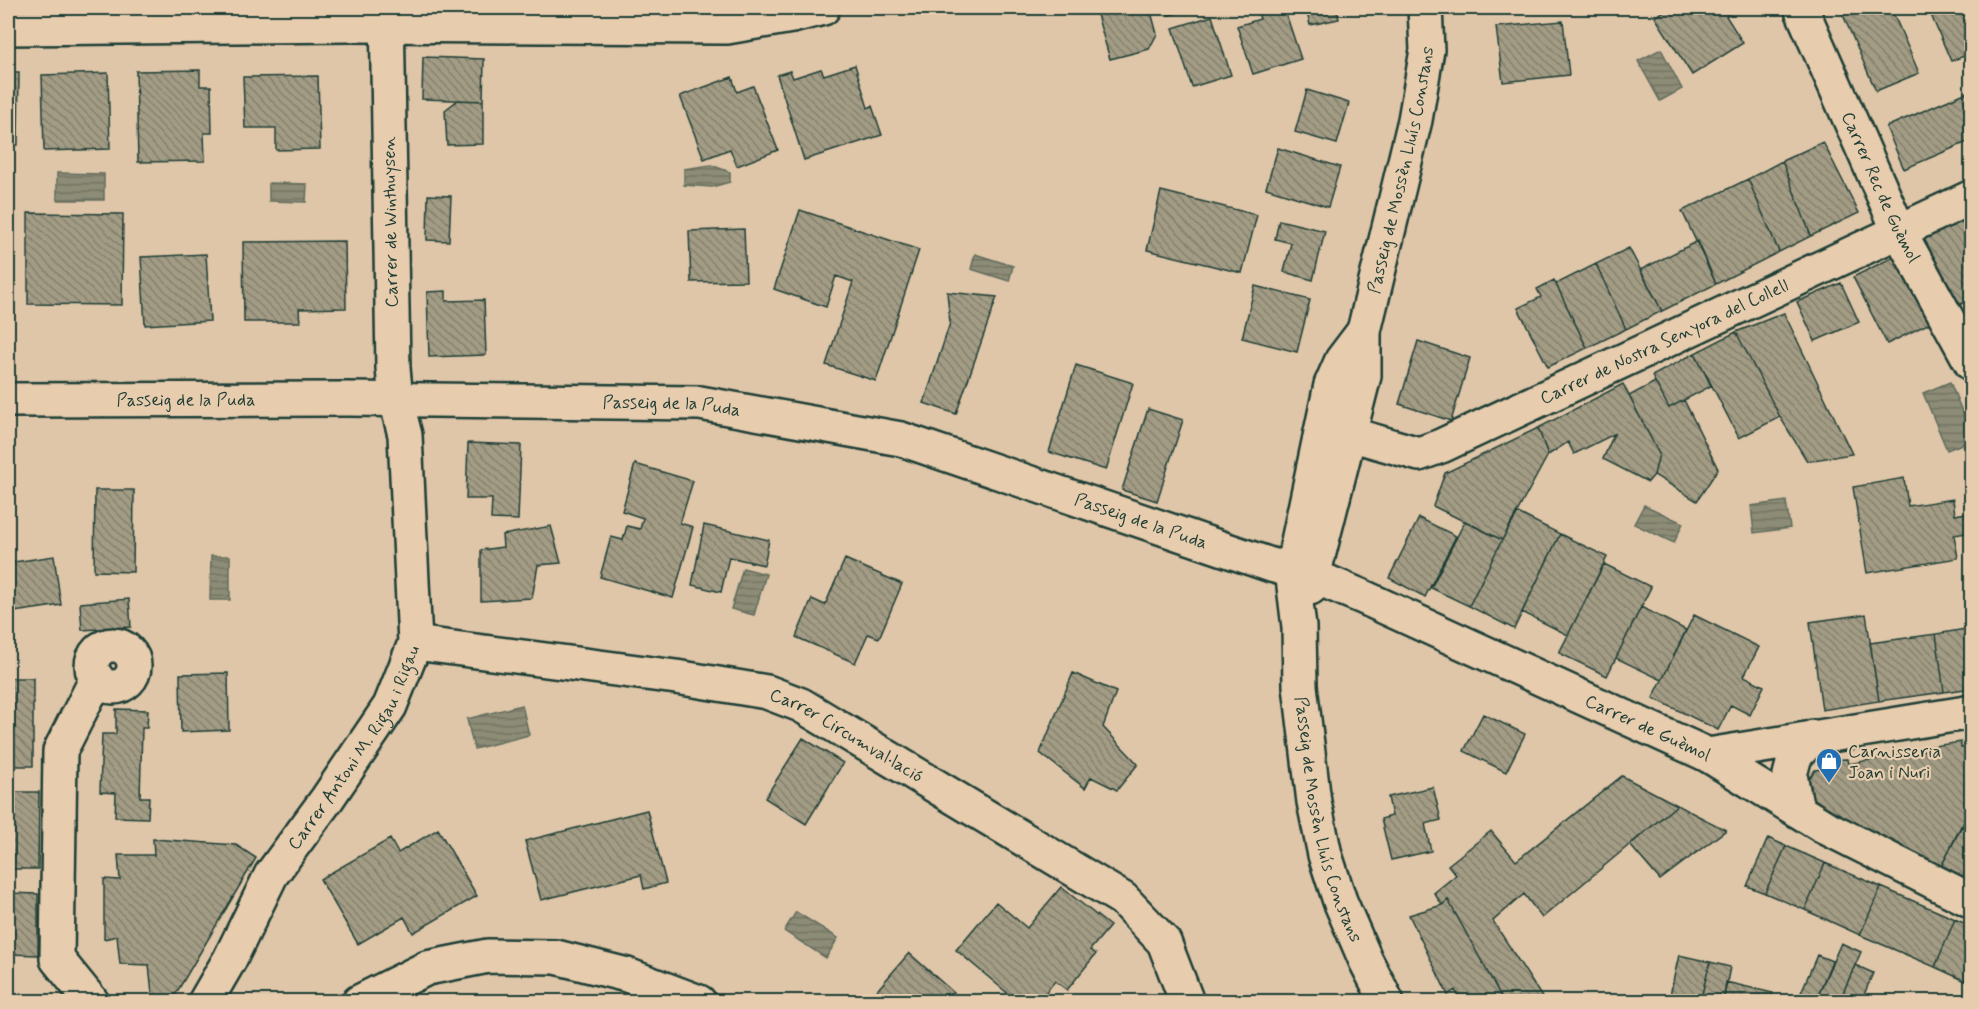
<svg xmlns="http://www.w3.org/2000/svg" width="1979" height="1009" viewBox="0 0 1979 1009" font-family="Mynerve,sans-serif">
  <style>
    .water { fill: url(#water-rules); stroke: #616c5c; stroke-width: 1.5 }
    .building { fill: url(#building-back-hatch); stroke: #1f3d34; stroke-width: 1.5 }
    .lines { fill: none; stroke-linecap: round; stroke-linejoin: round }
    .minor-casing { stroke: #1f3d34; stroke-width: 38 }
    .major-casing { stroke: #1f3d34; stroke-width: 38 }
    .minor { stroke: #e7ccae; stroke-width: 33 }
    .major { stroke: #e7ccae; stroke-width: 33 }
    .labels { text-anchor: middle; stroke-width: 4.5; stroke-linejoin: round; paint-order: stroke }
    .street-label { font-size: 18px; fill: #1f3d34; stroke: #e7ccae }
    .poi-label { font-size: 18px; fill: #1f3d34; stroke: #e7ccae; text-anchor: start }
  </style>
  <defs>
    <pattern id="water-rules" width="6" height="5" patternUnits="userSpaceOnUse" patternTransform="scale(1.5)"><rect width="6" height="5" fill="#8d8c77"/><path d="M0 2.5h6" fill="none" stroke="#737462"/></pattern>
    <pattern id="building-back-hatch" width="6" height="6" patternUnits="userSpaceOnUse" patternTransform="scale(1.5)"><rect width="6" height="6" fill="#a39c85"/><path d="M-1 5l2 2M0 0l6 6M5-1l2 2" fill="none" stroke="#84806e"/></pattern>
  </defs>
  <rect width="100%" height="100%" fill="#dfc6a9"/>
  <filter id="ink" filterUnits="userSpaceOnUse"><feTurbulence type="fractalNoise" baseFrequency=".0167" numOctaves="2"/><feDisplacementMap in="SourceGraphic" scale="12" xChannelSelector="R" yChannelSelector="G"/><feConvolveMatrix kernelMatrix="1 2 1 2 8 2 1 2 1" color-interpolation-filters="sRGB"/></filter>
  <g filter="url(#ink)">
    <path class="water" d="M1661,49l21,40 -22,12 -22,-40z
      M711,165l19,7v10l-18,5 -28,-2v-16z
      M57,173l47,1v26h-47z
      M269,183l38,1 -1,18 -37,-1z
      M975,254l38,12 -4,15 -38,-12z
      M1950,382l21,51 1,7 -25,10 -24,-57z
      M1786,501l4,27 -36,5 -3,-27z
      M1644,505l39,18 -9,20 -40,-19z
      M211,556h19v44h-20z
      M743,568l23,6 -12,41 -23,-6z
      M522,705l7,30 -55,14 -7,-30z
      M796,912l42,26 -12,20 -42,-27z"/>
    <path class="building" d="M1095,8h55l7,26 -8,15 -39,10z
      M1167,8h30l-28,7z
      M1261,8h23l17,51 -48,15 -16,-48 23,-7 -3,-10z
      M1306,8h30l3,11 -29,6z
      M1669,8h65l1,2 -9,6 17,27 -51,32 -37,-58z
      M1840,8h51l28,65 -43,18z
      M1928,8h44v45l-21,8z
      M1212,16l19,59 -39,12 -19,-59z
      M1563,21l6,54 -66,7 -7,-55z
      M423,57l61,2 -1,42 -61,-2z
      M855,65l13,43 4,-2 10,29 -78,25 -27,-85 13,-4 3,7 28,-9 3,6z
      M200,70v16h11l1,47h-8l1,28 -67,1 -2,-91z
      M8,72h11l-1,73h-10z
      M108,73l2,76 -66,2 -2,-76z
      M318,76l2,73 -44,1v-22h-31l-2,-51z
      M732,77l5,15 16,-6 25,64 -41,16 -7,-17 -26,10 -24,-63z
      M1307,90l42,13 -12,41 -42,-12z
      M1972,90v50l-68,29 -18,-42z
      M458,100l25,1v43l-36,1 -2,-35z
      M1823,142l36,71 -48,23 -29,-75z
      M1278,148l62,19 -12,40 -62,-19z
      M1782,161l29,75 -32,16 -31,-73z
      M1748,179l31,73 -63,32 -34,-73z
      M1161,191l96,24 -15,58 -95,-23z
      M428,195l23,1 -2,45 -22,-1z
      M800,210l119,40 -43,131 -50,-16 27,-83 -17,-6 -10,31 -52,-18z
      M28,213l95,1 -1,91 -94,-1z
      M1972,215v84l-20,9 -33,-68z
      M1279,220l46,11 -12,49 -29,-8 7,-29 -16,-4z
      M744,229l2,52 -55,1 -2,-51z
      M345,241l1,67 -47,1 1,13h-56l-1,-80z
      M1698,241l18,43 -54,27 -22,-41z
      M1629,248l33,63 -36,18 -30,-65z
      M206,254l4,67 -65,4 -4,-68z
      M1895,256l35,67 -43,21 -34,-67z
      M1596,264l30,65 -39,19 -31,-64z
      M1554,280l33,68 -39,19 -30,-59 23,-11 -4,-8z
      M1841,283l18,39 -44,19 -18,-39z
      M1255,286l55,14 -13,52 -55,-14z
      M446,291v10l38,-1 2,55 -57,2 -2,-65z
      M947,292l50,5 -41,117 -32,-11 26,-80z
      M1784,313l68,141 -45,7 -27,-44 -44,-85z
      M1736,332l44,85 -41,21 -44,-85z
      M1418,341l52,17 -19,63 -52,-17z
      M1695,353l16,33 -42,22 -17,-32z
      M1076,365l57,18 -27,87 -57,-18z
      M1655,382l14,26 15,-8 34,69 -21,32 -43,-26 5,-21 -30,-58z
      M1623,384l36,70 -5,21 -6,7 -45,-23 11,-25 -40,20 -6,-12 -20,13 -10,-27z
      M1148,409l35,11 -26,81 -35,-11z
      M1538,428l10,27 -46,85 -69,-34 12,-33z
      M468,443l53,2 -3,75 -27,-1 1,-20h-26z
      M635,464l58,17 -13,42 13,4 -20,71 -73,-21 11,-40 12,3 4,-14 13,3 3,-11 -21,-7z
      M1904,478l4,28 45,-7 2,16 17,-3v20l-18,3 4,23 -91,15 -14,-86z
      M95,490h39l-1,82 -39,-1z
      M1518,513l42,21 -46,95 -45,-23 33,-66z
      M1419,518l37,18 -31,61 -36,-19z
      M1465,521l37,19 -33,66 -38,-18z
      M704,525l65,15 -5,25 -35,-8 -8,35 -29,-7z
      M551,526l10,37 -23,2 -6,33 -51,3v-51l22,-3 -1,-12z
      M1560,534l47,23 -39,78 -46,-23z
      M54,556l7,49 -53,8v-50z
      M845,559l57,25 -23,54 -11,-4 -13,29 -59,-26 16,-38 13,6z
      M1604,564l47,23 -44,89 -48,-23z
      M129,599l2,28 -49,3 -2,-27z
      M1641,607l45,23 -24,50 -46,-22z
      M1866,614l13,87 -57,9 -12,-88z
      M1694,615l65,32 -15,29 20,10 -14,29 -19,-10 -13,25 -65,-32z
      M1972,628v60l-28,4 -8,-58z
      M1936,634l8,58 -65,9 -9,-58z
      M228,673l1,57 -48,2 -1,-58z
      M1073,673l43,19 -13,35 35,37 -21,26 -26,-13 -6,11 -45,-35z
      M8,678h25v88h-25z
      M116,709l32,1 -1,18h-5l-2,69h9l-1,21 -33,-1 1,-24 -16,-1 2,-58h14z
      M1483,714l42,20 -19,38 -42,-21z
      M803,738l40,25 -37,61 -41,-26z
      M1961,742v6l11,-2v60l-33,65 -123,-64 -13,-20 12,-17 7,-1 -1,-9 26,-1 1,5 79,-14 -1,-3z
      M1622,776l55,29 -135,113 -18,-24 -31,27 52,81h-41l-56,-102 -6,5 -8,-12 22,-18 -8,-10 43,-34 25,30z
      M1433,787l8,33 -16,4 6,27 -40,9 -10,-41 11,-3 -4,-19z
      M8,792h31l-1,77h-30z
      M1677,805l49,25 -66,50 -30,-35z
      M647,810l19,73 -22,6 -3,-14 -100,25 -16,-59z
      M1961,826l11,5v49l-3,6 -30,-15z
      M438,829l39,67 -64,37 -9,-16 -46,27 -38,-65 70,-40 8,14z
      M1768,838l18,8 -21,47 -18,-7z
      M153,839l83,6 20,13 -85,144h-18l-4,-37 -29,-1 -3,-28 -13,3v-60l16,1 -2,-25h36z
      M1786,846l39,17 -20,47 -40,-17z
      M1825,863l56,24 -21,48 -55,-25z
      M1061,887l49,39 -20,24 6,4 -29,36 -12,-9 -17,21h-20l-62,-52 40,-48 31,26z
      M1881,887l74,32 -20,48 -75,-32z
      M8,893l30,1v61l-30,-1z
      M1448,900l56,102h-42l-7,-12 -7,5 -39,-80 33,-10z
      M1955,919l17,8 -2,56 -35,-16z
      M1841,943l20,9 -22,50h-24z
      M909,953l55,49h-97z
      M1679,955l31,7 -10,40 -30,-7z
      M1817,955l15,6 -17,41h-18z
      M1710,962l20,5 -7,35h-23z
      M1855,965l18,8 -12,29h-22z
      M1726,982l47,11 -2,9h-48z"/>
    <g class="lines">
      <g class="minor-casing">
        <g id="minor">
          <path id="s1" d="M1801,8l98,223 73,133"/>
          <path id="s2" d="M1336,430l83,24 22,-8 531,-249"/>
          <path id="s3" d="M1309,548l4,28 50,21 345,158 115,71 149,75"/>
          <path id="s4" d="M415,643l261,34 91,15 34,13 322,194 41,43 23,60"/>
          <circle cx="113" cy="666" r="21"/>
          <path d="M1708,755l264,-43"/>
          <path d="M1797,810l-7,-35 5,-19 18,-19"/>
          <path d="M92,1002l-35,-43 3,-208 37,-73"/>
          <path id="s5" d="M205,1002l25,-43 41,-84 56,-76 63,-93 25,-63 -10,-208 -9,-35 -3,-32 -6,-360"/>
          <path d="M359,1002l68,-34 61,-12 68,1 71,18 72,27"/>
        </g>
      </g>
      <g class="major-casing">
        <g id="major">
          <path d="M8,28l342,-3 377,2 65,-11 31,-8"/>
          <path id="s6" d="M1364,331l-22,29 -11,25 -39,185 7,57 1,59 14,116 11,53 15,46 26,60 21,41"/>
          <path id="s7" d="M8,400l339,-1 353,4 201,36 370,126 42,11"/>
          <path id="s8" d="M1310,588l54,-212v-45l51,-211 12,-70 -2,-42"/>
        </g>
      </g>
      <use href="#minor" class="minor"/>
      <use href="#major" class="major"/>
    </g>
  </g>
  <defs>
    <g id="shop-pin" transform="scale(1.35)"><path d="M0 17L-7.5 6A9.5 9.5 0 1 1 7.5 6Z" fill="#1f6fb2" stroke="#e7ccae"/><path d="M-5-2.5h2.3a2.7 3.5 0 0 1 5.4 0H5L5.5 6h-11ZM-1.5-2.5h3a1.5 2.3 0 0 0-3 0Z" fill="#fff"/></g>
  </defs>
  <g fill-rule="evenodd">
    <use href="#shop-pin" x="1829" y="761"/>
  </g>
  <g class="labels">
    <g class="street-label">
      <text dy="6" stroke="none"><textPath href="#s8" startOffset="429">Passeig de Mossèn Lluís Constans</textPath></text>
      <text dy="6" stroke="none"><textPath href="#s1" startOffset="196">Carrer Rec de Guèmol</textPath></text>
      <text transform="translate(390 222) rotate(-91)" y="6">Carrer de Winthuysen</text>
      <text dy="6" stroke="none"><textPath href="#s2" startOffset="356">Carrer de Nostra Senyora del Collell</textPath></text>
      <text dy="6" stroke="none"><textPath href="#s7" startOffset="178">Passeig de la Puda</textPath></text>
      <text dy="6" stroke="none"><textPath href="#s7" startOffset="664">Passeig de la Puda</textPath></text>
      <text dy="6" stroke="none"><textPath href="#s7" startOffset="1150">Passeig de la Puda</textPath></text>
      <text dy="6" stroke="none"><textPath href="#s3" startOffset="396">Carrer de Guèmol</textPath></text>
      <text dy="6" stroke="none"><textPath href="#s4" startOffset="446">Carrer Circumval·lació</textPath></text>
      <text dy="6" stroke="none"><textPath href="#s5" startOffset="296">Carrer Antoni M. Rigau i Rigau</textPath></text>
      <text dy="6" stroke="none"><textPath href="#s6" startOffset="506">Passeig de Mossèn Lluís Constans</textPath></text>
    </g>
    <g class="poi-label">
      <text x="1848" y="757">Carnisseria<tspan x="1848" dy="21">Joan i Nuri</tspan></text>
    </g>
  </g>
  <rect width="1979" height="1009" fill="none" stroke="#e7ccae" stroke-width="30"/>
  <rect x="15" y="15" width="1949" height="979" fill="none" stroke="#1f3d34" stroke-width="2" filter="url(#ink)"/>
</svg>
